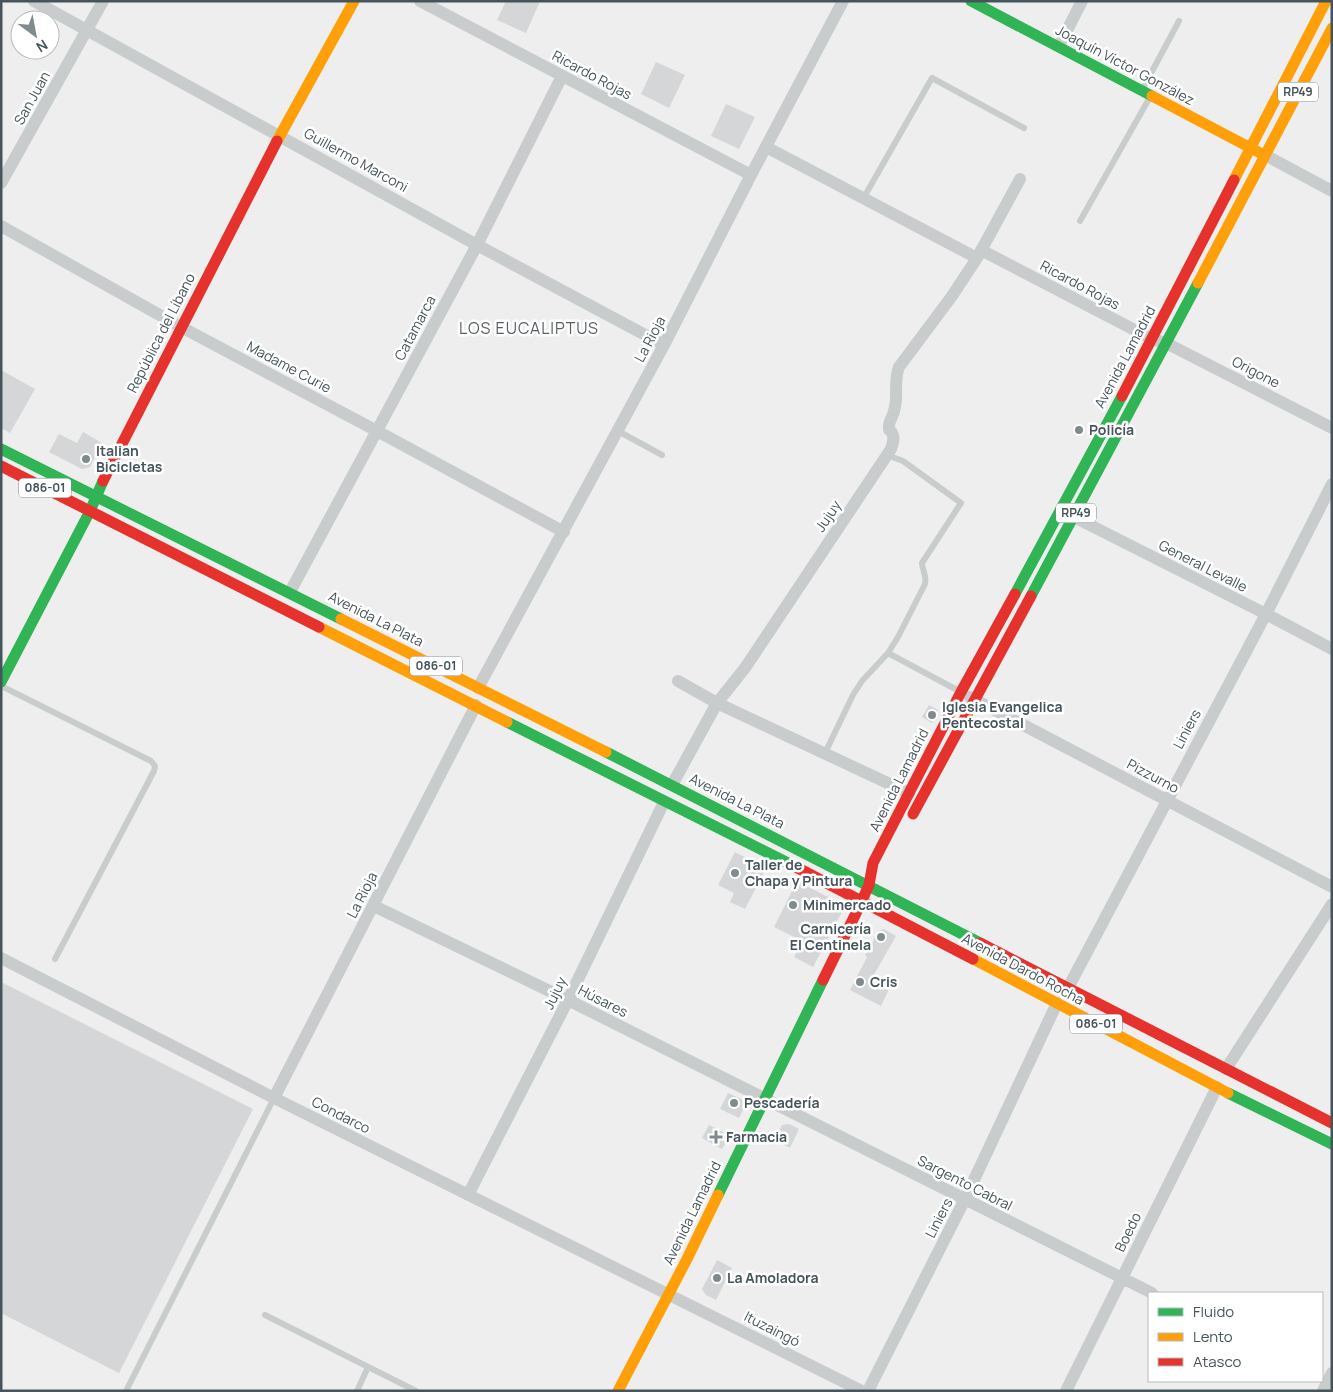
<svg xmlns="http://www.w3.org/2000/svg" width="1333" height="1392" viewBox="0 0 1333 1392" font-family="Manrope,sans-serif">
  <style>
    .building { fill: #d4d6d7 }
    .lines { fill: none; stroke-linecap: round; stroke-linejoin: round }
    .lane { stroke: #c8cccd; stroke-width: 6 }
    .street { stroke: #c8cccd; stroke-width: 12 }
    .fast { stroke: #30b455; stroke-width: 11 }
    .slow { stroke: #ff9f0a; stroke-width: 11 }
    .jam { stroke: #e5322d; stroke-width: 11 }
    .poi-dot { fill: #808b8e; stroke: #fff; stroke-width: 2 }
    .labels { text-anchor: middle; stroke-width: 5; stroke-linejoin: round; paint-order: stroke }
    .shield { fill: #fff; stroke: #7d888c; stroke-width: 1 }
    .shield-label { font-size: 12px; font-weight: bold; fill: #45555b }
    .street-label { font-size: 14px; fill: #45555b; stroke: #fff }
    .poi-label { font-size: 14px; font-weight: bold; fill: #45555b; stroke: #fff; text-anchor: start }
    .quarter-label { font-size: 16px; letter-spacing: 1px; fill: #595f62; stroke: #fff }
  </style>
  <rect width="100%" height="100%" fill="#efeeee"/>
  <path class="building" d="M506,1h34l-14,32 -29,-13z
    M656,62l29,13 -16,33 -28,-14z
    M726,104l29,13 -16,32 -28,-13z
    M1,370l34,19 -25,44 -9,-5z
    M83,432l19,11 -12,24 -8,2 -33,-17 10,-18 18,9z
    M929,705l9,5 -6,13 -10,-6z
    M735,852l31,16 -21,41 -15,-7 4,-9 -16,-8z
    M797,881l48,25 -32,61 -19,-10 8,-16 -28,-14z
    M884,929l12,7 -25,44 18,9 -8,17 -31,-16 17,-33 -2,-2 14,-24z
    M1,982l252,127 -134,264 -118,-60z
    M728,1093l15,7 2,6 -6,12 -19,-9z
    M789,1124l10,5 -9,19 -16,-8 8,-15z
    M709,1125l21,11 -8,13 -20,-11z
    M717,1260l15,8 -16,32 -10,-5 -4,-6z"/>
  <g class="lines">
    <path class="lane" d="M1142,90l37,-69
      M863,199l69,-121 92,50
      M1080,221l70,-124
      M618,431l44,24
      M888,653l71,38
      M1,686l150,75 4,5 -1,5 -99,188
      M824,755l29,-60 9,-14 26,-28 10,-16 27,-53c2,-9 -3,-14 -3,-21l39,-60 -58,-42 -16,-6
      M265,1315l151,76
      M126,1391l148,-293
      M357,1391l11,-24"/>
    <path class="street" d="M34,1l443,244 187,100
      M420,1l331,174
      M1059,46l23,-45
      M766,147l211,111
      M1265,155l67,36
      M1,183l102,-182
      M1,226l180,101 196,104 187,101
      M981,250l171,89 14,4 166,85
      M1068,514l198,100 66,35
      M290,592l187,-347 85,-169
      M678,681l39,22 192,90
      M478,688l186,-343 87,-170 92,-174
      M970,697l362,190
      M672,785l45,-82 28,-35 146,-219c2,-6 4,-11 1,-16 -3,-6 -3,0 -3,-7 0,-5 4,-10 5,-15 5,-16 -1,-28 5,-44l53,-71 25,-38 43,-79
      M374,906l194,94 584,293
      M1,958l273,140 588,293
      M1068,988l198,-374 66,-130
      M1226,1069l106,-165
      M274,1098l202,-393
      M468,1195l100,-195 96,-198
      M868,1391l97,-192 92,-196
      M1066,1391l151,-304
      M1323,1391l9,-18"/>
    <path class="fast" d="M971,1l181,95
      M1,449l340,170
      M1015,594l107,-198
      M1031,596l167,-313
      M1,682l89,-171 13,-30
      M507,722l285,143
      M606,752l374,191
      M1228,1093l104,51
      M718,1195l105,-215"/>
    <path class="slow" d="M1152,96l112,59
      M277,141l77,-140
      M1234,180l92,-179
      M1198,283l134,-255
      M341,619l265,133
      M319,627l188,95
      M973,959l255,134
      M618,1391l69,-132 31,-64"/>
    <path class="jam" d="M1122,396l112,-216
      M1,466l318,161
      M103,481l174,-340
      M913,814l118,-218
      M792,865l181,94
      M864,896l5,-11 4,-22 88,-171 54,-98
      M980,943l352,180
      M823,980l39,-79"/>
  </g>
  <g class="poi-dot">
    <circle cx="1079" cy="430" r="5"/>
    <circle cx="86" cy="459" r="5"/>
    <circle cx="932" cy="715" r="5"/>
    <circle cx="735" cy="873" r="5"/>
    <circle cx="793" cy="905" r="5"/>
    <circle cx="881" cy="937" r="5"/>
    <circle cx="860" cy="982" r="5"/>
    <circle cx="734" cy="1103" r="5"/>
    <path d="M713.5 1129.5h5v5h5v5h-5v5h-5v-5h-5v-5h5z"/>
    <circle cx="717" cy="1278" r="5"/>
  </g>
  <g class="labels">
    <g class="shield">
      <rect x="1278" y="82.5" width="40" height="19" rx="4"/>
      <rect x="19" y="478.5" width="52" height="19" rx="4"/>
      <rect x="1056" y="503.5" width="40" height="19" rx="4"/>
      <rect x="410" y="656.5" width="52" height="19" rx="4"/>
      <rect x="1070" y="1014.5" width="52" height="19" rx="4"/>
    </g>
    <g class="shield-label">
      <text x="1298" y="96">RP49</text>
      <text x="45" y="492">086-01</text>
      <text x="1076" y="517">RP49</text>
      <text x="436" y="670">086-01</text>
      <text x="1096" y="1028">086-01</text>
    </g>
    <g class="street-label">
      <text transform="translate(1125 65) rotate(28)" y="5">Joaquín Víctor González</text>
      <text transform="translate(592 75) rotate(28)" y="5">Ricardo Rojas</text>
      <text transform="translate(32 98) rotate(-61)" y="5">San Juan</text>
      <text transform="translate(356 160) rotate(29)" y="5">Guillermo Marconi</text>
      <text transform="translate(1080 285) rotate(28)" y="5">Ricardo Rojas</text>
      <text transform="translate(415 328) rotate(-62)" y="5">Catamarca</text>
      <text transform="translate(161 333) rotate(-63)" y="5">República del Líbano</text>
      <text transform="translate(650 339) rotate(-62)" y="5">La Rioja</text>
      <text transform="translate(1125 357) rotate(-62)" y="5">Avenida Lamadrid</text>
      <text transform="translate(289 367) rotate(28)" y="5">Madame Curie</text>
      <text transform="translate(1256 372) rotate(27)" y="5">Origone</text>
      <text transform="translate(828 516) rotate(-56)" y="5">Jujuy</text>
      <text transform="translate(1203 566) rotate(27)" y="5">General Levalle</text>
      <text transform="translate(376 619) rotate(27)" y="5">Avenida La Plata</text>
      <text transform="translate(1187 729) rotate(-62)" y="5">Liniers</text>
      <text transform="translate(1153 776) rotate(28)" y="5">Pizzurno</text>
      <text transform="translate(899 780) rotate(-63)" y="5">Avenida Lamadrid</text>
      <text transform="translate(737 801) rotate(27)" y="5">Avenida La Plata</text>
      <text transform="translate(362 895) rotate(-63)" y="5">La Rioja</text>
      <text transform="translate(1023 969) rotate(28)" y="5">Avenida Dardo Rocha</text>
      <text transform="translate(555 993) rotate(-64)" y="5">Jujuy</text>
      <text transform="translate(603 1001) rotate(27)" y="5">Húsares</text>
      <text transform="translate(341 1115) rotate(27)" y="5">Condarco</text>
      <text transform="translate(965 1183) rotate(27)" y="5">Sargento Cabral</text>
      <text transform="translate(692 1213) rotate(-64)" y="5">Avenida Lamadrid</text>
      <text transform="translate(939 1218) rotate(-63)" y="5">Liniers</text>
      <text transform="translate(1128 1232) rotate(-64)" y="5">Boedo</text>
      <text transform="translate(772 1329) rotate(27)" y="5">Ituzaingó</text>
    </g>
    <g class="poi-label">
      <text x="1089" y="435">Policía</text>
      <text x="96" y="456">Italian<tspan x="96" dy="16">Bicicletas</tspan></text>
      <text x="942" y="712">Iglesia Evangelica<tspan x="942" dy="16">Pentecostal</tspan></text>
      <text x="745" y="870">Taller de<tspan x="745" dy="16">Chapa y Pintura</tspan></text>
      <text x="803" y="910">Minimercado</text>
      <text x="871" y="934" text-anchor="end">Carnicería<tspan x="871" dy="16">El Centinela</tspan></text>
      <text x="870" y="987">Cris</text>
      <text x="744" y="1108">Pescadería</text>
      <text x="726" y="1142">Farmacia</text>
      <text x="727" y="1283">La Amoladora</text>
    </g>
    <g class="quarter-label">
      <text x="529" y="334">LOS EUCALIPTUS</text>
    </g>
  </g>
  <rect width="1333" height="1392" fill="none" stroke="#45555b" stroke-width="5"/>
  <rect x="1148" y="1292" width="175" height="90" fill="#ffffff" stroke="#b5bbbd"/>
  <rect x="1158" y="1308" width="25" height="8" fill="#30b455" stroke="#b5bbbd"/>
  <text x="1193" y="1317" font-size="15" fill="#45555b">Fluido</text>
  <rect x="1158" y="1333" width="25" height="8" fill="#ff9f0a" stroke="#b5bbbd"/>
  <text x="1193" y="1342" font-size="15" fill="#45555b">Lento</text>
  <rect x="1158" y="1358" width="25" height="8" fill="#e5322d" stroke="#b5bbbd"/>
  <text x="1193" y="1367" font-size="15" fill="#45555b">Atasco</text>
  <g transform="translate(35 35) rotate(148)"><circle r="24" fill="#ffffff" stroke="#b5bbbd"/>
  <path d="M0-4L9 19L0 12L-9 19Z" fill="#808b8e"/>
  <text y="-8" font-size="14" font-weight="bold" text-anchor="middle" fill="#45555b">N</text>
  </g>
</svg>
